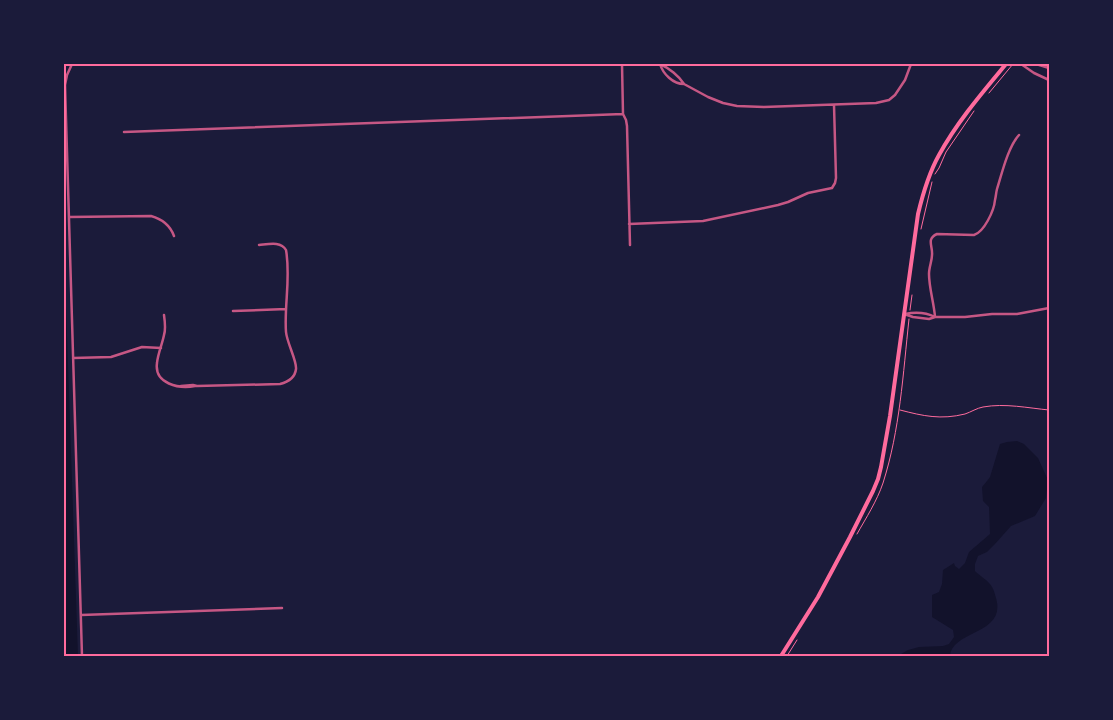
<svg xmlns="http://www.w3.org/2000/svg" width="1113" height="720" viewBox="0 0 1113 720" font-family="'Fira Sans Condensed',sans-serif">
  <style>
    .water { fill: #12122b }
    .lines { fill: none; stroke-linecap: round; stroke-linejoin: round }
    .path { stroke: #ff6b9d; stroke-width: 1 }
    .minor { stroke: #c65784; stroke-width: 2.5 }
    .secondary { stroke: #ff6b9d; stroke-width: 4 }
    .neatline { fill: none; stroke: #ff6b9d; stroke-width: 2 }
  </style>
  <rect width="100%" height="100%" fill="#1b1b3a"/>
  <path class="water" d="M64,248l14,408h-14z
    M1017,441l7,3 14,14 10,22 -2,18 -11,18 -24,10 -16,18 -8,8 -9,4 -3,8v7c5,5 14,10 17,16 2,3 3,8 4,11 11,37 -44,32 -46,58h-46l-3,-2 7,-4 11,-3 24,-1 6,-2 5,-7 -1,-7 -21,-13v-22l7,-3 3,-8 1,-14 11,-7 1,3 4,3 6,-6 4,-11 21,-18 -1,-27 -6,-6 -1,-14 5,-6 3,-4 10,-33 7,-2z"/>
  <g class="lines">
    <path class="path" d="M989,93l24,-29
      M935,174l4,-6 7,-16 28,-41
      M921,229l11,-47
      M910,310l2,-15
      M900,410c23,6 41,10 65,4 6,-2 12,-6 18,-7 22,-4 45,1 66,3
      M857,534c9,-16 20,-33 26,-51 17,-53 20,-109 26,-164
      M787,656l10,-16"/>
    <path class="minor" d="M72,64l-5,11 -2,10 17,571
      M622,64l1,50 3,6 1,6 3,119
      M660,64c3,10 13,20 24,20l24,13 15,6 14,3 27,1 112,-4 13,-3 6,-5 10,-15 6,-16
      M660,64c9,4 19,12 24,20
      M1021,64l13,9 15,7
      M1036,64l13,4
      M124,132l499,-18
      M69,217l82,-1c11,3 19,9 23,20
      M629,224l74,-3 75,-16 10,-3 20,-9 24,-5 3,-5 1,-5 -2,-73
      M233,311l53,-2
      M904,314l9,3 16,2 6,-2h30l27,-3h25l32,-6
      M905,314c10,-2 20,-2 30,3
      M164,315c1,7 2,14 0,20 -2,10 -6,18 -7,28 -3,21 22,26 38,23
      M935,317c-1,-14 -6,-29 -6,-43 0,-7 3,-13 3,-19 1,-9 -6,-16 5,-21l37,1c10,-3 20,-24 21,-35 1,-4 1,-7 2,-11 5,-16 11,-42 22,-54
      M73,358l38,-1 31,-10 19,1
      M181,386l12,-1 4,1 83,-2c8,-2 15,-6 16,-15 1,-8 -9,-26 -10,-37 -2,-27 5,-54 0,-82 -5,-9 -17,-6 -27,-5
      M81,615l201,-7"/>
    <path class="secondary" d="M781,656l37,-59 32,-60 23,-46 5,-12 3,-12 9,-51 28,-202c5,-21 11,-41 21,-59 18,-33 43,-62 67,-91"/>
  </g>
  <rect width="1113" height="720" fill="none" stroke="#1b1b3a" stroke-width="130"/>
  <rect x="65" y="65" width="983" height="590" class="neatline"/>
</svg>
